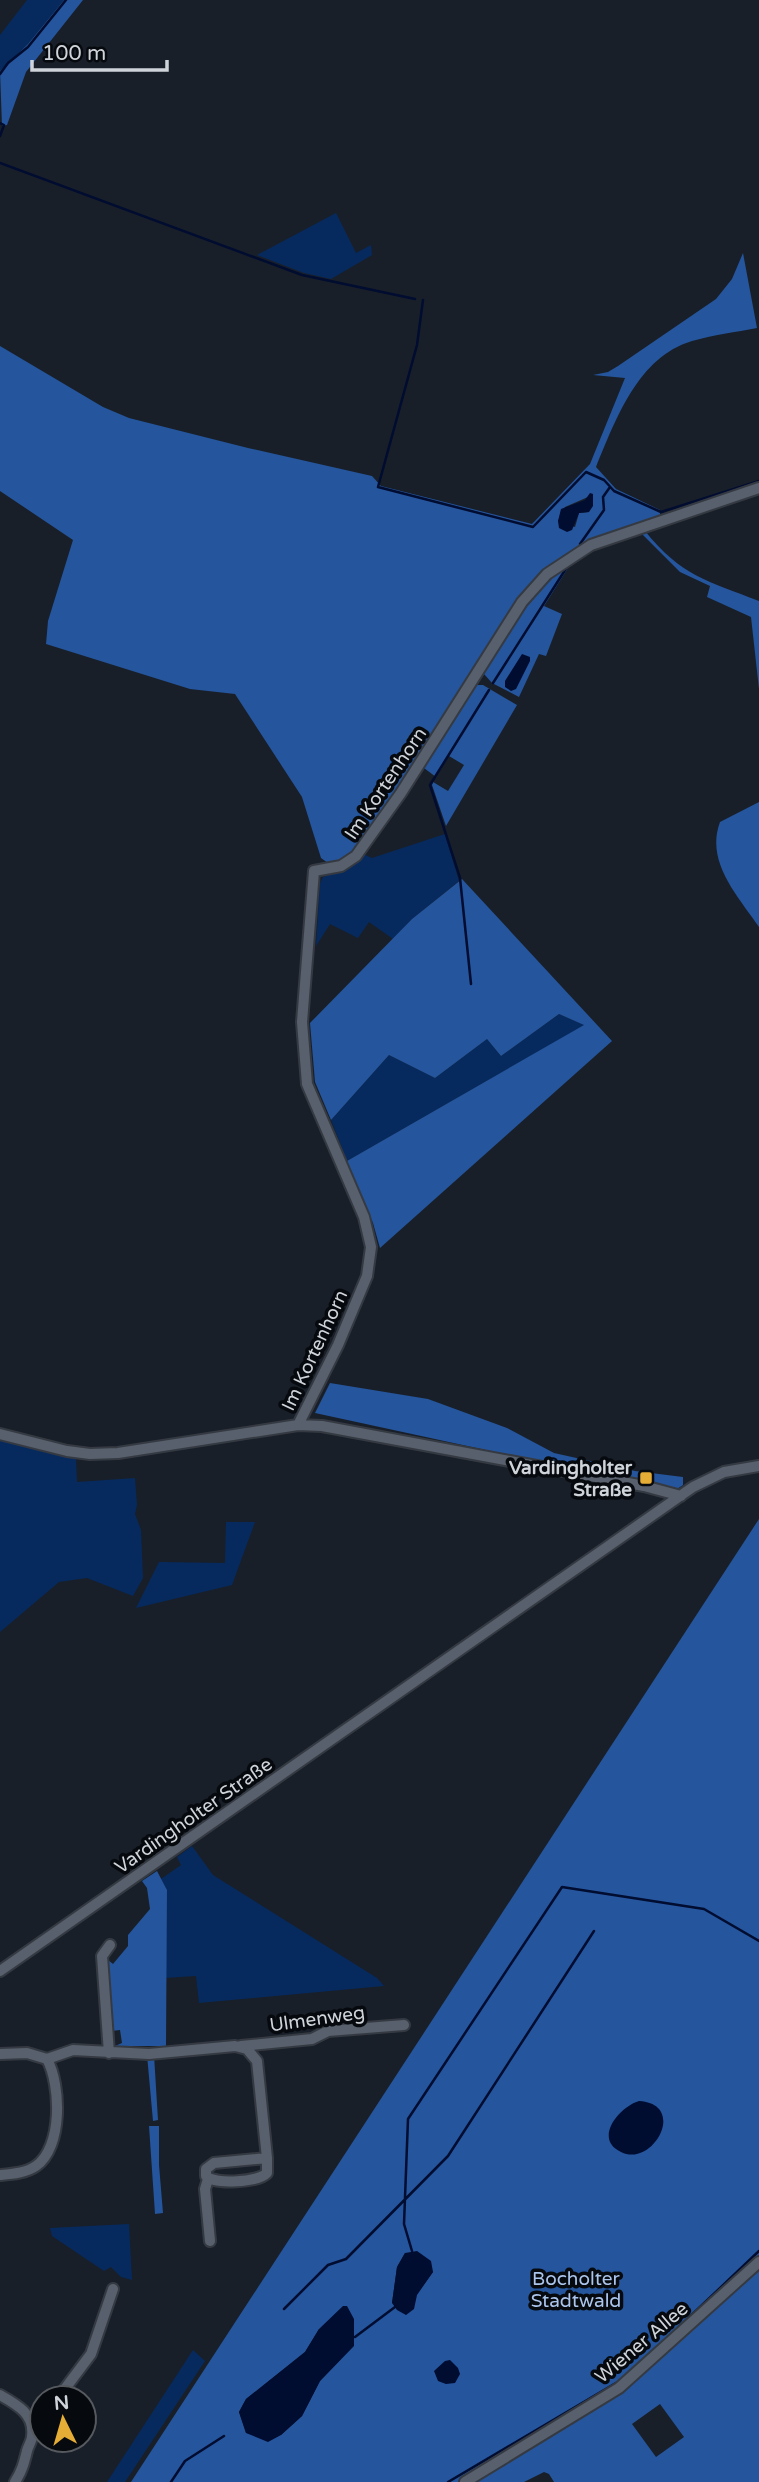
<svg xmlns="http://www.w3.org/2000/svg" width="759" height="2482" viewBox="0 0 759 2482" font-family="'Varela Round',sans-serif">
  <style>
    .green { fill: #072a5e }
    .forest { fill: #25559c; fill-rule: evenodd }
    .water { fill: #000c30 }
    .lines { fill: none; stroke-linecap: round; stroke-linejoin: round }
    .stream { stroke: #000c30; stroke-width: 2.5 }
    .minor-casing { stroke: #353a42; stroke-width: 14 }
    .minor { stroke: #57606c; stroke-width: 10 }
    .poi-dot { fill: #e6ad36; stroke: #06090d; stroke-width: 2.5 }
    .labels { text-anchor: middle; stroke-width: 7; stroke-linejoin: round; paint-order: stroke }
    .street-label { font-size: 19px; fill: #cfd4db; stroke: #06090d }
    .poi-label { font-size: 19px; font-weight: bold; fill: #cfd4db; stroke: #06090d; text-anchor: end }
    .park-label { font-size: 19px; fill: #abc5ed; stroke: #06090d }
  </style>
  <rect width="100%" height="100%" fill="#181f29"/>
  <path class="green" d="M27,0h37l-36,44 -28,27v-36z
    M336,213l20,40 15,-8 1,10 -41,24 -27,-6 -47,-18z
    M445,834l14,47 -47,38 -19,20 -24,-17 -11,16 -28,-14 -14,22 4,-63 3,-6 26,-9 14,-14 9,4z
    M559,1014l26,11 -238,136 -16,-41 58,-65 46,23 52,-39 14,17z
    M0,1440l76,18 1,24 58,-4 2,27 -2,9 6,16 2,48 -10,18 -46,-18 -28,4 -59,50z
    M226,1522h29l-23,63 -96,23 23,-46 66,1z
    M192,1846l21,29 164,103 7,8 -185,17 -3,-27 -31,2 2,-88 -6,-11 20,-14 -4,-8z
    M129,2224l3,56 -11,-3 -10,-10 -7,4 -52,-35 -2,-8z
    M193,2350l12,11 -80,121h-18z"/>
  <path class="forest" d="M64,0h19l-57,72 -19,53 -5,1 -2,-55 28,-27z
    M743,253l14,75c-21,4 -44,7 -65,13 -54,16 -76,78 -96,126l20,22 44,21v6c-43,14 -82,26 -117,56l-137,204 -56,79 -9,6 -13,2 -7,-5 -19,-61 -67,-103 -45,-5 -144,-45 2,-23 25,-81 -73,-49v-145l103,61 26,11 119,30 124,28 9,10 151,38 58,-60 35,-86 -32,-3 15,-3 10,-6 98,-67 16,-20zM588,497l1,15 -10,1 -4,14 -17,-6 7,-14z
    M645,531c36,45 63,50 114,70v88l-8,-72 -44,-20 3,-11 -30,-14 -39,-39z
    M566,567l2,1 -24,38 18,8 -16,42 -7,-2 -20,43 -27,-14 -8,-9c24,-38 45,-81 82,-107z
    M476,685h7l34,20 -71,121 -14,-41 1,-3 15,9 16,-26 -15,-9 -13,21 -12,-9z
    M759,802v125c-21,-31 -54,-65 -39,-105z
    M462,879l150,162 -232,207 -7,-25 -26,-62 237,-136 -25,-11 -58,42 -14,-17 -52,39 -46,-23 -58,65 -16,-38 -5,-59 102,-104z
    M330,1383l98,16 79,29 47,25 81,18 48,6v8l-9,6 -359,-78z
    M759,1519v963h-205l-5,-8 -5,-2 -20,10h-393zM405,2253l28,19 -17,23 -24,8 5,-36zM319,2329l22,30 -21,22 -18,35 -21,19 -35,-2 -7,-21 7,-13 59,-47zM660,2404l24,33 -28,20 -24,-33z
    M157,1871l10,19 -1,156h-51l7,-3 -2,-13 -9,1 -6,-68 3,-3 5,4 15,-18v-11l22,-26 -3,-21 -5,-7z
    M147,2055h7l4,65 -5,1z
    M149,2126h10v39l4,48 -8,1z"/>
  <path class="water" d="M590,493l3,1v12l-4,6 -10,1 -7,17 -5,2 -8,-4 -1,-7 3,-12 24,-9z
    M522,654l8,3v4l-14,28 -5,2 -6,-4v-6z
    M639,2101c49,3 14,67 -18,51 -28,-13 -2,-45 18,-51z
    M417,2251l14,10 2,11 -16,23 -3,14 -8,6 -9,-5 -5,-7 5,-36 8,-14z
    M343,2306h4l7,13v27l-34,35 -18,35 -21,19 -13,7 -22,-9 -7,-21 7,-13 59,-47 14,-23z
    M450,2360l8,8 2,6 -5,9 -9,1 -8,-3 -4,-10 11,-10z"/>
  <g class="lines">
    <path class="stream" d="M0,74l8,-11 20,-16 38,-47
      M0,123l4,2 -4,11
      M0,163l302,112 113,24
      M423,300l-6,45 -39,142 155,40 53,-55 18,8 10,11 47,21 98,-31
      M580,544l24,-34 -1,-13 7,-10
      M493,683l74,-116
      M471,984l-11,-106 -30,-93 59,-95
      M412,2251l-8,-27 4,-105 154,-232 142,22 55,32
      M284,2309l44,-44 18,-6 102,-103 146,-225
      M680,2326l79,-75
      M355,2337l40,-30
      M171,2482l14,-21 39,-25
      M448,2482l173,-102"/>
    <g class="minor-casing">
      <path id="minor" d="M298,1425l40,-80 29,-69 4,-29 -7,-30 -57,-133 -5,-62 12,-151 27,-5 15,-10 45,-63 121,-191 25,-28 44,-29 168,-57
        M0,1434l67,17 23,3 28,-1 180,-28 24,1 322,60 37,10
        M0,1971l693,-484 31,-15 35,-6
        M241,2046l71,-7 16,-8 76,-6
        M109,2053l-7,-97 8,-11
        M0,2054l27,-1 20,6c14,26 16,88 -11,107 -10,7 -24,8 -36,9
        M47,2059l26,-9 76,4 86,-8 12,3 10,12 10,97v15c-8,9 -52,12 -61,3v-7l8,-6 53,-5
        M208,2179l-3,10 5,52
        M0,2395c16,9 35,19 32,41 0,5 -4,10 -5,15 -3,12 -5,20 -12,31
        M58,2398l33,-44 22,-65
        M465,2482l154,-94 140,-126"/>
    </g>
    <use href="#minor" class="minor"/>
  </g>
  <rect class="poi-dot" x="639" y="1471" width="14" height="14" rx="3.5"/>
  <g class="labels">
    <g class="street-label">
      <text transform="translate(385 783) rotate(-56)" y="7">Im Kortenhorn</text>
      <text transform="translate(314 1350) rotate(-65)" y="7">Im Kortenhorn</text>
      <text transform="translate(193 1815) rotate(-35)" y="7">Vardingholter Straße</text>
      <text transform="translate(317 2018) rotate(-8)" y="7">Ulmenweg</text>
      <text transform="translate(641 2342) rotate(-40)" y="7">Wiener Allee</text>
    </g>
    <g class="poi-label">
      <text x="632" y="1474">Vardingholter<tspan x="632" dy="22">Straße</tspan></text>
    </g>
    <g class="park-label">
      <text x="576" y="2285">Bocholter<tspan x="576" dy="22">Stadtwald</tspan></text>
    </g>
  </g>
  <g transform="translate(63 2419) rotate(355)"><circle r="33" fill="#06090d" stroke="#565a5f" stroke-width="2"/>
  <path d="M0-5L12 26L0 18L-12 26Z" fill="#e6ad36"/>
  <text y="-10" font-size="19" font-weight="bold" text-anchor="middle" fill="#cfd4db">N</text>
  </g>
  <path d="M32 60v10h135v-10" fill="none" stroke="#cfd4db" stroke-width="3.5"/>
  <text x="42" y="60" font-size="21" fill="#cfd4db" stroke="#06090d" stroke-width="5" paint-order="stroke">100 m</text>
</svg>
